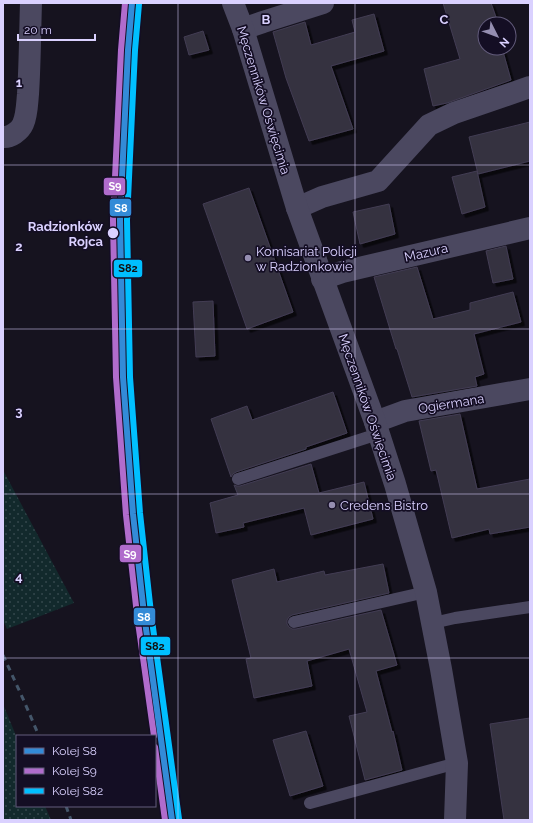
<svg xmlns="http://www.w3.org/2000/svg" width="533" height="823" viewBox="0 0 533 823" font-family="Raleway,sans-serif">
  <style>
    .grass { fill: url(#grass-dots) }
    .building { fill: #343141; stroke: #433d53; filter: url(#shadow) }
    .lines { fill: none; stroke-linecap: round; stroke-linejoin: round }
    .service { stroke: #4b4860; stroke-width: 12 }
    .minor { stroke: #4b4860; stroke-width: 22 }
    .tertiary { stroke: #4b4860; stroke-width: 22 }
    .rail { stroke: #44566a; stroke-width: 3; stroke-dasharray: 6 5; stroke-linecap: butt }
    .rail-1-casing { stroke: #140e24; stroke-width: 9 }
    .rail-2-casing { stroke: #140e24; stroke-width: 9 }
    .rail-3-casing { stroke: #140e24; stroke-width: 9 }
    .rail-1 { stroke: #338bd7; stroke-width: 6 }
    .rail-2 { stroke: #b06ccc; stroke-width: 6 }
    .rail-3 { stroke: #00bfff; stroke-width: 6 }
    .grid { fill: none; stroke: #dad1ff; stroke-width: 1; stroke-opacity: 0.55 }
    .stop-dot { fill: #dad1ff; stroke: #140e24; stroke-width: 1.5 }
    .poi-dot { fill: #958eb1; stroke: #140e24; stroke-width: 1.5 }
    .labels { text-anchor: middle; stroke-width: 3.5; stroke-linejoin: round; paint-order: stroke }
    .street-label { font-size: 13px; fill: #dad1ff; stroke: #140e24 }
    .stop-label { font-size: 13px; font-weight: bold; fill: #dad1ff; stroke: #140e24; text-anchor: end }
    .poi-label { font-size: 13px; fill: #dad1ff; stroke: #140e24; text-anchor: start }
    .grid-label { font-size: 13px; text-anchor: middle; font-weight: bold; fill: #dad1ff; stroke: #140e24; stroke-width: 3.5; stroke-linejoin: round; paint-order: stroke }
    .line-badge { stroke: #140e24; stroke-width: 1.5 }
    .badge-label { font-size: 11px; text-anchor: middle; font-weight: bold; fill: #fff }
    .pale-badge-label { font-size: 11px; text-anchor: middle; font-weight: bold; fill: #111 }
  </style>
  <defs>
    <pattern id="grass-dots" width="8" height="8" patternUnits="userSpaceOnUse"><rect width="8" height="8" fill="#12292c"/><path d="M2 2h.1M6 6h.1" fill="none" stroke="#34474c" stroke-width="1.8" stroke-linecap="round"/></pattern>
    <filter id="shadow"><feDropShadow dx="3.5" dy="3.5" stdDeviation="0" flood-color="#0009"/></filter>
  </defs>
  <rect width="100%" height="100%" fill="#16131f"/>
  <path class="grass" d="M3,470l71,133 -67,26 -4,-9z
    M3,704l14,34v68h28l6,14h-47l-1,-3z"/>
  <path class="building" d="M443,3h48l7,20 -13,1v24h17l9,32 -64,23 -14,3 -9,-37 36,-10z
    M374,14l10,37 -53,15 22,63 -44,12 -23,-63 -13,-46 32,-10 6,23 44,-13 -3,-12z
    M203,31l6,19 -20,5 -5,-18z
    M530,122v39l-52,13 -9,-37z
    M477,171l8,36 -23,7 -10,-37z
    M249,188l44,124 -46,17 -44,-125z
    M389,204l6,30 -35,10 -7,-32z
    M506,246l7,33 -20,4 -7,-32z
    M417,267l16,52 37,-9v-7l43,-11 8,30 -47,12 10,40 -9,3 2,9 -65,11 -15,-48h-1l-22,-72z
    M213,301l2,55 -19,1 -3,-55z
    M333,392l14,41 -41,14v2l-70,23 -3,2 -2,3 -20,-58 36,-13 5,14z
    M460,414l17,75 53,-10v48l-40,7 -1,-5 -37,9 -16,-68 -5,1 -12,-50z
    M311,464l8,29 45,-11 9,37 -62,16 -7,-27 -61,15 1,4 -28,6 -6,-30 28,-8 -4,-10 3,1h3z
    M383,564l6,29 -97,22 -3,2 -2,3v4l2,3 3,2h4l85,-19 16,55 -21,6 16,61 1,-1 9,39 -37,10 -16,-64 18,-4 -18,-63 -42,12 5,25 -58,12 -8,-39 5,-1 -19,-78 42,-11 3,13 47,-11 1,4z
    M530,718v102h-26l-14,-96z
    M306,731l17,55 -33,10 -17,-56z"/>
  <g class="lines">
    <path class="service" d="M238,479l140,-45
      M294,622l132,-30
      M433,623l22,-5 75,-11
      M310,803l147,-40"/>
    <path class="minor" d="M243,29l20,-7 60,-19
      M297,208l25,-11 56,-16 51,-56 25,-12 76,-26
      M322,279l20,-7 188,-44
      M375,422l30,-11 125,-22"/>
    <path class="tertiary" d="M233,3l10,26 54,179 78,214 20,62 31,108 15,77 16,94 -2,57
      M3,137c7,1 17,-6 20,-13 4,-9 4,-20 5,-30 2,-31 2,-61 3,-91"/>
    <path class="rail" d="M3,655l21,46 15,35
      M66,806l5,14"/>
    <g class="rail-1-casing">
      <path id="rail-1" d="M132,3l-4,47 -8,170 3,157 10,137 11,100 28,206"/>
    </g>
    <g class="rail-2-casing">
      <path id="rail-2" d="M125,3l-4,47 -8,170 3,157 10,138 11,100 17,121
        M155,747l10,73"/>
    </g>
    <g class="rail-3-casing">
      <path id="rail-3" d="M139,4l-4,46 -8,170 3,157 10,136 11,100 28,206"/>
    </g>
    <use href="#rail-1" class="rail-1"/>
    <use href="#rail-2" class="rail-2"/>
    <use href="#rail-3" class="rail-3"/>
  </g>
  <path class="grid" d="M178,3v817M355,3v817M3,165h527M3,329h527M3,494h527M3,658h527"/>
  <circle class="stop-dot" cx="113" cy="233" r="6"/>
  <g class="poi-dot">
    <circle cx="248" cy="258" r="4"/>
    <circle cx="332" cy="505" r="4"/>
  </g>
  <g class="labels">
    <g class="street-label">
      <text transform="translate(264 100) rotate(73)" y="5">Męczenników Oświęcimia</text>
      <text transform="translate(426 252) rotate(-13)" y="5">Mazura</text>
      <text transform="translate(451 403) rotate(-9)" y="5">Ogiermana</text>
      <text transform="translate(368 407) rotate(71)" y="5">Męczenników Oświęcimia</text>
    </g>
    <g class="stop-label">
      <text x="103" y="231">Radzionków<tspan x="103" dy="15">Rojca</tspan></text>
    </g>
    <g class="poi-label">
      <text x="256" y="256">Komisariat Policji<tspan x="256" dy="15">w Radzionkowie</tspan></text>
      <text x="340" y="510">Credens Bistro</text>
    </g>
  </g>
  <g class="grid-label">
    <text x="266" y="24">B</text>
    <text x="444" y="24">C</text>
    <text x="19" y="87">1</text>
    <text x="19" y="251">2</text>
    <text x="19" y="416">3</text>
    <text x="19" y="581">4</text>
  </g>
  <g class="line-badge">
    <rect x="103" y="177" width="23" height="19" rx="4" fill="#b06ccc"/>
    <rect x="109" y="198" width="23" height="19" rx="4" fill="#338bd7"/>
    <rect x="113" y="259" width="30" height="19" rx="4" fill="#00bfff"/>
    <rect x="119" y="544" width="23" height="19" rx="4" fill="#b06ccc"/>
    <rect x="133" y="607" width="23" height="19" rx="4" fill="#338bd7"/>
    <rect x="140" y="636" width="31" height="20" rx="4" fill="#00bfff"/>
  </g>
  <g class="badge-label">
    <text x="115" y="190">S9</text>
    <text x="121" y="212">S8</text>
    <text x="130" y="558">S9</text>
    <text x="144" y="621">S8</text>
  </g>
  <g class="pale-badge-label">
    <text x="128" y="272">S82</text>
    <text x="155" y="650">S82</text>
  </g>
  <rect width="533" height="823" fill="none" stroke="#dad1ff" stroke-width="8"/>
  <rect x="16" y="735" width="140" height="72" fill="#140e24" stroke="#635c7c"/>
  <rect x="24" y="748" width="20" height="6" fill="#338bd7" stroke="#635c7c"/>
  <text x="52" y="755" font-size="12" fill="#dad1ff">Kolej S8</text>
  <rect x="24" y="768" width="20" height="6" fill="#b06ccc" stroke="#635c7c"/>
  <text x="52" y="775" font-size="12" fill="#dad1ff">Kolej S9</text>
  <rect x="24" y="788" width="20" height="6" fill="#00bfff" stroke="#635c7c"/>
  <text x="52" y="795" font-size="12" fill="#dad1ff">Kolej S82</text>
  <g transform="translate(497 36) rotate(132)"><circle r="19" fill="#140e24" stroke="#635c7c"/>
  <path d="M0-3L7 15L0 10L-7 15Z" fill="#958eb1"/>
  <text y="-6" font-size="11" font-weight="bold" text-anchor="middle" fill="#dad1ff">N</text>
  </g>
  <path d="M18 34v6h77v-6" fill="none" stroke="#dad1ff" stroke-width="2"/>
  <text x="24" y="34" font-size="12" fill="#dad1ff" stroke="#140e24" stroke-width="3" paint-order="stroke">20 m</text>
</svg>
